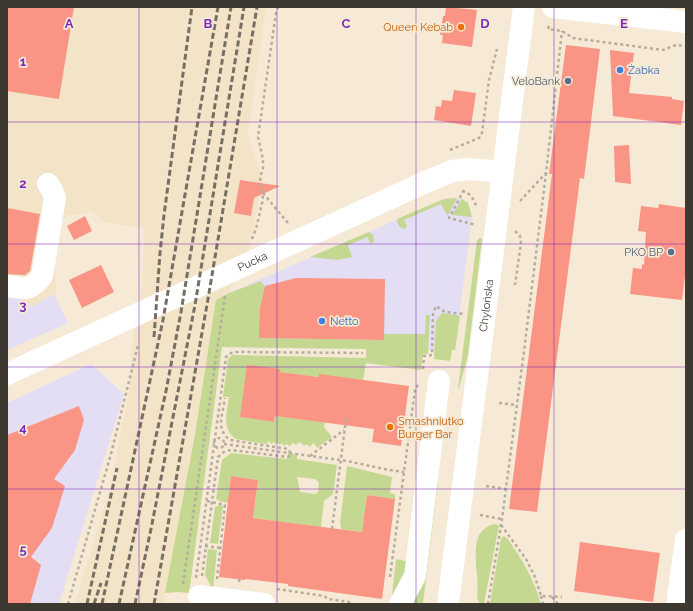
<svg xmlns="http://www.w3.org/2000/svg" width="693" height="611" viewBox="0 0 693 611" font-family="Raleway,sans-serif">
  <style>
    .commercial { fill: #e4def4 }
    .built { fill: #f3e3c7 }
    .green { fill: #c4d891; fill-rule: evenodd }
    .building { fill: #fa9484 }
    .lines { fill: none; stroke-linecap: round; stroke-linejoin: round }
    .path { stroke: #b6ad9d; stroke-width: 2.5; stroke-dasharray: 3 3; stroke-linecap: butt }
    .minor { stroke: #fff; stroke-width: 22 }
    .rail { stroke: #766f63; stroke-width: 3; stroke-dasharray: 6 3; stroke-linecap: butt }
    .grid { fill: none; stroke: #7b2cbf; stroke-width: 1; stroke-opacity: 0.55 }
    .food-dot { fill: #e8710a; stroke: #f6ead6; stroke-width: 1.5 }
    .shop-dot { fill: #3f7fe0; stroke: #f6ead6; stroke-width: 1.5 }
    .service-dot { fill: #5c6f8a; stroke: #f6ead6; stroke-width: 1.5 }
    .labels { text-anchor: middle; stroke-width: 3.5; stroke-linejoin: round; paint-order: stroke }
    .food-label { font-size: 11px; fill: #c56008; stroke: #f6ead6; text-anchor: end }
    .shop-label { font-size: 11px; fill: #366cbe; stroke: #f6ead6; text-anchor: start }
    .service-label { font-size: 11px; fill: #4e5e75; stroke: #f6ead6; text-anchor: end }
    .street-label { font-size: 11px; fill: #3d3830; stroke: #f6ead6 }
    .grid-label { font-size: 13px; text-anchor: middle; font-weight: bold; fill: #7b2cbf; stroke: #f6ead6; stroke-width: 3.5; stroke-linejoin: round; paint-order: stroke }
  </style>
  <rect width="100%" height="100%" fill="#f6ead6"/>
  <path class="commercial" d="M454,198l8,1 6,4 4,14 -17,133 -233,-3 7,-54 215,-94z
    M7,294h47l14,29 -61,27z
    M91,364l33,30 -65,210h-52v-201z"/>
  <path class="built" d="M7,7h259l-18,127 14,46 -11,64 -22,49 -40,300 -11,-1 -13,1 -2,11h-88l35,-116 20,-102 2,-40 9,-52 4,-65 -41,-7 -13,-11 -11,4h-14l-12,15 2,64 1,5 -3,-5 -22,13 -14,-11 -11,-2z"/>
  <path class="green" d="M454,198h3l-9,17h-1l-6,-11 -37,16 3,6 -2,3c-6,-1 -7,-4 -8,-10l47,-20z
    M462,199l6,4 4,14 -20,-2z
    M369,232l4,3 1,7 -4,2 -2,-7 -20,8 4,12 -14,3 -28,-3z
    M479,238h3l-14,117 -9,33h-1l19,-147z
    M261,281l4,6 -5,21v30l124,2v-6h41l1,-19h4l-2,39h-5l-2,16 -55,-7 -3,17 -44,-5v2l-39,-5 -33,-7 -6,52 33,5 1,-6 50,6 -1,5 8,10 -15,11 -3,-5 -5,4 -2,-3 -3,2 -4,-4 -4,3 -3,-2 -4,3 -2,-2 -3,2 -2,-3 -2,2 -2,-2 -3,1 -1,-2 -3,2 -2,-3 -3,3 -30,-5c-15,-10 -9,-27 -7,-42h-6l5,-38 4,-4h5l129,3v-9l-144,-2 -33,246 -11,-1 -13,1 30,-158 21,-135 13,-7z
    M442,313l18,3 -5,34h-3l-2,11 -16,-2 2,-38z
    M231,453l56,6 1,-6 9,2v4l40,6 -4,29 -9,7 -3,26 -68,-9 5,-38 -27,-4 -3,27 -9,-2 -3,-2 6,-39zM297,477l18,2 4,4 -1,9 -3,2 -15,-2z
    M347,466l45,11 -2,16 5,1v5l-28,-4 -5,37 -21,-3v-3l-1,-3z
    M435,482h3l-15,122h-13z
    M220,505l3,1 -5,38 -8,-1 5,-36z
    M494,524l5,1 -15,79h-4l-3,-5c3,-18 -5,-44 1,-61 2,-7 9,-12 16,-14z
    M504,536l3,2c15,21 27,41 34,66h-51l11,-66z
    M208,549l9,1 -4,40 -8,-15z
    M396,559l14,3 -19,42z"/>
  <path class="building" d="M7,7h67l-15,92 -52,-8z
    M446,7l31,3 -5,37 -30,-4 1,-8h-3l3,-19h2z
    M566,45l34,4 -16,130 -4,-1 -43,334 -28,-3 43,-335h-3z
    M610,50l24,3 -5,40 43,4v2l12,2 -3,24 -68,-9z
    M454,90l22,3 -5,33 -37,-6 2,-14 5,1 1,-7 10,1z
    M629,145l2,39 -16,-2 -1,-36z
    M240,180l40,6 -26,12 -3,18 -17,-3z
    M659,204l27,4v60l-4,32 -52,-6 3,-26 9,1v-5l2,1 2,-33 -8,-1 3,-25 17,2z
    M7,208l33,6 -10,57 -5,4 -18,-1z
    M85,216l7,15 -18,9 -7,-14z
    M101,265l13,27 -32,16 -13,-28z
    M296,278l89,1 -1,61 -125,-2 1,-30 5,-22z
    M247,365l33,4v3l39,5v-3l90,12 -8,60 -29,-4 2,-13 -99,-13 -1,6 -34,-5z
    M79,406l5,14 -9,30 -21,29 11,7 -13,42 -21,29 10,8 -11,39h-23v-169z
    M231,476l27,4 -5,38 109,14 5,-37 28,4 -13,100 -94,-13v-2l-43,-5v1l-26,-3z
    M580,542l80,11 -7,49 -79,-11z"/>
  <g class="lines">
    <path class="path" d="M549,26l-1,3 14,2 11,7 90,12 13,-5 10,1
      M450,150l29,-12 3,-5 7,-53 8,-31
      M464,190l-15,28 27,7
      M462,191c9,2 12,9 15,17
      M263,193l25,30
      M520,201l26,-28 16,-142
      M515,231l5,5 1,7 -6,42
      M252,239l4,-10 7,-30 -3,-22 3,-8v-10l-5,-22 18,-124 2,-6
      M423,369l1,-13 8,-1 1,-41 3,-8 9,6 19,2
      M499,403l18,2
      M214 443a5 5 0 1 1 10 0a5 5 0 1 1-10 0Z
      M224,444l123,17 42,9 15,2
      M310,456l34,-26
      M486,486l20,3
      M207,501l18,4 -8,74
      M480,515l22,4
      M501,525l25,34 9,18 6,19 21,1
      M332,529l14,-110
      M205,546l15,2
      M202,576l16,-119 7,-6 6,-1 57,7 3,-3 -3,-5 -58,-9c-15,-11 -7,-26 -5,-42
      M390,577l25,-187 3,-5
      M196,578l30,-221 5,-4 5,-1 127,1
      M239,582l1,-7
      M183,584l42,-288
      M277,589l47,7 4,3 21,3 1,2
      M541,596l2,8
      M552,597l6,7
      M68,604l43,-150 27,-109
      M488,604l14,-85 22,-168 22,-178"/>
    <g class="minor">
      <path d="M553,7l133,15"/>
      <path d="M7,286c18,2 23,6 35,-10l13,-78 -3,-8 -4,-6"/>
      <path id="s1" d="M7,374l412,-189 33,-14 16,-2 34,3"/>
      <path d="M199,596l65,8"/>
      <path d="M400,604l15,-28 24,-195"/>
      <path id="s2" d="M448,604l76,-597"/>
      <path d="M677,604l9,-64"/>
    </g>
    <path class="rail" d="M154,337l6,-84 4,-38 28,-208
      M87,604l30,-136
      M94,604l7,-21
      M102,604l61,-284 55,-313
      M119,604l47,-213 15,-79 50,-305
      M135,604l16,-75 44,-224 49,-298
      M154,604l54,-305 49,-292"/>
  </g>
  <path class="grid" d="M139,7v597M277,7v597M416,7v597M554,7v597M7,122h679M7,244h679M7,367h679M7,489h679"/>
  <g class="food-dot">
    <circle cx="461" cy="27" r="4"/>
    <circle cx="390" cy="427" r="4"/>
  </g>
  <g class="shop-dot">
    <circle cx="620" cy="70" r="4"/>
    <circle cx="322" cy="321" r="4"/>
  </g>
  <g class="service-dot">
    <circle cx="568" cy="81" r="4"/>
    <circle cx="671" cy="252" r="4"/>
  </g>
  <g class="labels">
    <g class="food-label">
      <text x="453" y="31">Queen Kebab</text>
      <text x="398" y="425" text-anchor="start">Smashniutko<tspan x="398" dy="13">Burger Bar</tspan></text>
    </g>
    <g class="shop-label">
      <text x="628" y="74">Żabka</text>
      <text x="330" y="325">Netto</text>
    </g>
    <g class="service-label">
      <text x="560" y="85">VeloBank</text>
      <text x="663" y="256">PKO BP</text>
    </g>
    <g class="street-label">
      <text dy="4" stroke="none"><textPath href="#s1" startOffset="270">Pucka</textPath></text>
      <text dy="4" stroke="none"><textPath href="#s2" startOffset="301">Chylońska</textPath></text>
    </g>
  </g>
  <g class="grid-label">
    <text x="69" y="28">A</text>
    <text x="208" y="28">B</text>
    <text x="346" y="28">C</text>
    <text x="485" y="28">D</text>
    <text x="624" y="28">E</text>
    <text x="23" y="66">1</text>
    <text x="23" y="188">2</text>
    <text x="23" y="310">3</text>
    <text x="23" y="432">4</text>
    <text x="23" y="554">5</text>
  </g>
  <rect width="693" height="611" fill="none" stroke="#3d3830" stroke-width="16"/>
</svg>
